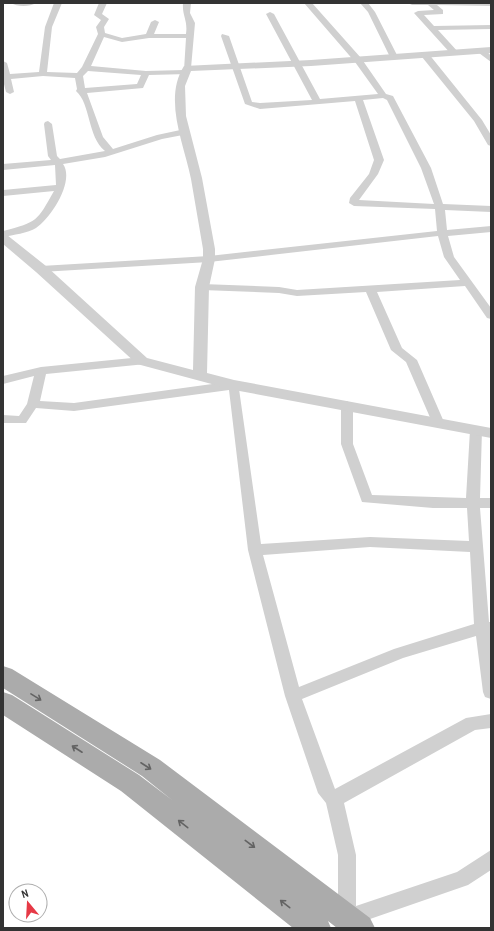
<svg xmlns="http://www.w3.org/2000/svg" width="494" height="931" viewBox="0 0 494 931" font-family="'Archivo Narrow',sans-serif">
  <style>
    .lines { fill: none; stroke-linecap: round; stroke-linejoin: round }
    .minor { fill: #d0d0d0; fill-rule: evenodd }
    .tertiary { fill: #d0d0d0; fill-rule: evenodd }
    .primary { fill: #ababab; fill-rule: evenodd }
    .oneway { stroke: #636363 }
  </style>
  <rect width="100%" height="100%" fill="#fff"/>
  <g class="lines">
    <path class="minor" d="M11,3h25c-6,4 -19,4 -25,0z
      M54,3h8l-10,24 -5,45 30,1 5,-6 16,-33 -2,-7 5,-7 -7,-5 5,-12h8l-5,11 7,5 -5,8 1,6 17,5 24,-4 5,-12 4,-2 4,2 -5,12h32c2,-14 -4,-18 -3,-31h8l-1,10 5,10 -4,45 -4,2 1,4 -39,1 -6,13 -56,5 16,44 10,12 44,-14 28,-6 4,3 -1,2 -26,5 -57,18 -42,7c12,17 -12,54 -27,64 -8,5 -23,7 -33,9v-6c35,-9 34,-10 51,-40l-51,5v-6l53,-5 -1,-20 -52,5v-6l48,-4 -3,-4 -4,-32 1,-2 3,-1 4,3 5,32 3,3 45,-8c-18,-15 -14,-47 -29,-60l1,-2 -2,-11 -32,-2 -32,3 3,13 -4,2 -4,-2 -3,-12v-19l4,2 3,11 29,-2 6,-45zM104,37l18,5 27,-4h37l-2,32 -38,1 -55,-5zM88,71l53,4 -4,9 -52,4 -2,-12z
      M304,3h8l49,55 25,36 7,2 38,72 12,36 48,2v6l-46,-2 2,20 44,-4v6l-43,4 6,21 37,51v11l-4,-1 -22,-32 -88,6 25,56 15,12 27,62 -2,3h-8l-2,-3 -26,-60 -15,-12 -25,-58 -69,4 -18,-3 -77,-3 -5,-3 5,-3 77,3 18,3 163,-10 -16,-23 -6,-21 -229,26 -168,10 -5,-3 5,-3 168,-10 228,-25 -2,-22 -81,-3 -5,-3 1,-5 19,-24 5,-14 -19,-59 -95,8 -15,-5 -24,-68 1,-2 7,2 23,66 8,1 52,-3 -46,-86 4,-2 4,2 46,85 58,-5 -23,-32zM383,98l4,2 34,68 13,36 -75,-4 19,-26 6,-14 -21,-60z
      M360,3h8l7,9 23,45 -1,2 -7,-2 -22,-45z
      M408,3h83v3l-54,-1 6,5v4l-19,1 10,11 57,-1v4l-53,1 21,23 -7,2 -38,-42 4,-2 16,-1 -6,-5h-16z
      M479,49h6l6,7v6l-12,-9z
      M422,53h6l54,67 9,15v11l-3,-1 -14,-24 -52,-64z
      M142,357l4,1 2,3 -2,3 -100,10 -6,27 34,2 160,-22 4,1 23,162 109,-7 99,4 -2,-33h-34l-71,-6 -21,-58v-39l6,-4 6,4v39l19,51 94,3 4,-68 2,-3h8l2,3 -2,68h11v10h-11l9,114h2v77l-6,-2 -2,-5 -7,-56 -73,22 -101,41 33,90 131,-71 25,-4v14l-16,2 -131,73 12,52v51l101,-34 34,-22v20l-23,15 -121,42 -7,-2 -2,-7v-63l-12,-52 -8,-10 -33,-97 -37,-146 -19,-160 -155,21 -38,-3 -10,15h-23v-8l16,1 8,-12 7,-28 -31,8v-8l38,-9zM370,547l100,5 4,72 -80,25 -95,38 -36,-132z"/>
    <path class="tertiary" d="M491,47v6l-180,13 -120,5 -6,15 1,30 16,62 13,71v10l-6,28 -2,86 27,7 257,48v10l-257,-48 -97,-26 -101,-92 -33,-28v-10l4,1 39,31 101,92 46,12 2,-83 8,-28v-10c-4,-23 -8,-47 -12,-70 -7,-35 -28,-80 -7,-113l127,-6z"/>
    <path class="primary" d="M3,666l9,3 148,91 210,158 5,10h-38l-9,-7 3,7h-38l-172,-137 -118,-76v-23l9,3 127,80 33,25 -30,-24 -139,-88z"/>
  </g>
  <defs><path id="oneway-shaft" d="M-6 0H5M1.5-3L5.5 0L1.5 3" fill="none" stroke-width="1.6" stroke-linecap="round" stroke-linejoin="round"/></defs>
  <g class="oneway">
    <use href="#oneway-shaft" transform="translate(36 697) rotate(32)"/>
    <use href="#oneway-shaft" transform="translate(77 749) rotate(-147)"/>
    <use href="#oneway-shaft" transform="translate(146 766) rotate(33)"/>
    <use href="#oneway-shaft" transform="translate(183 824) rotate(-142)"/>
    <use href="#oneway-shaft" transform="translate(250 844) rotate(37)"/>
    <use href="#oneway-shaft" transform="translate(285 904) rotate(-142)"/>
  </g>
  <rect width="494" height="931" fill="none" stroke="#333333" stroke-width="8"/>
  <g transform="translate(28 903) rotate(342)"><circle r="19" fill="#ffffff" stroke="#adadad"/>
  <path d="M0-3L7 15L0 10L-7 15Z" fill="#e63946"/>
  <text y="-6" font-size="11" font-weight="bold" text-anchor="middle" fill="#333333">N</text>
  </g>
</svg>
